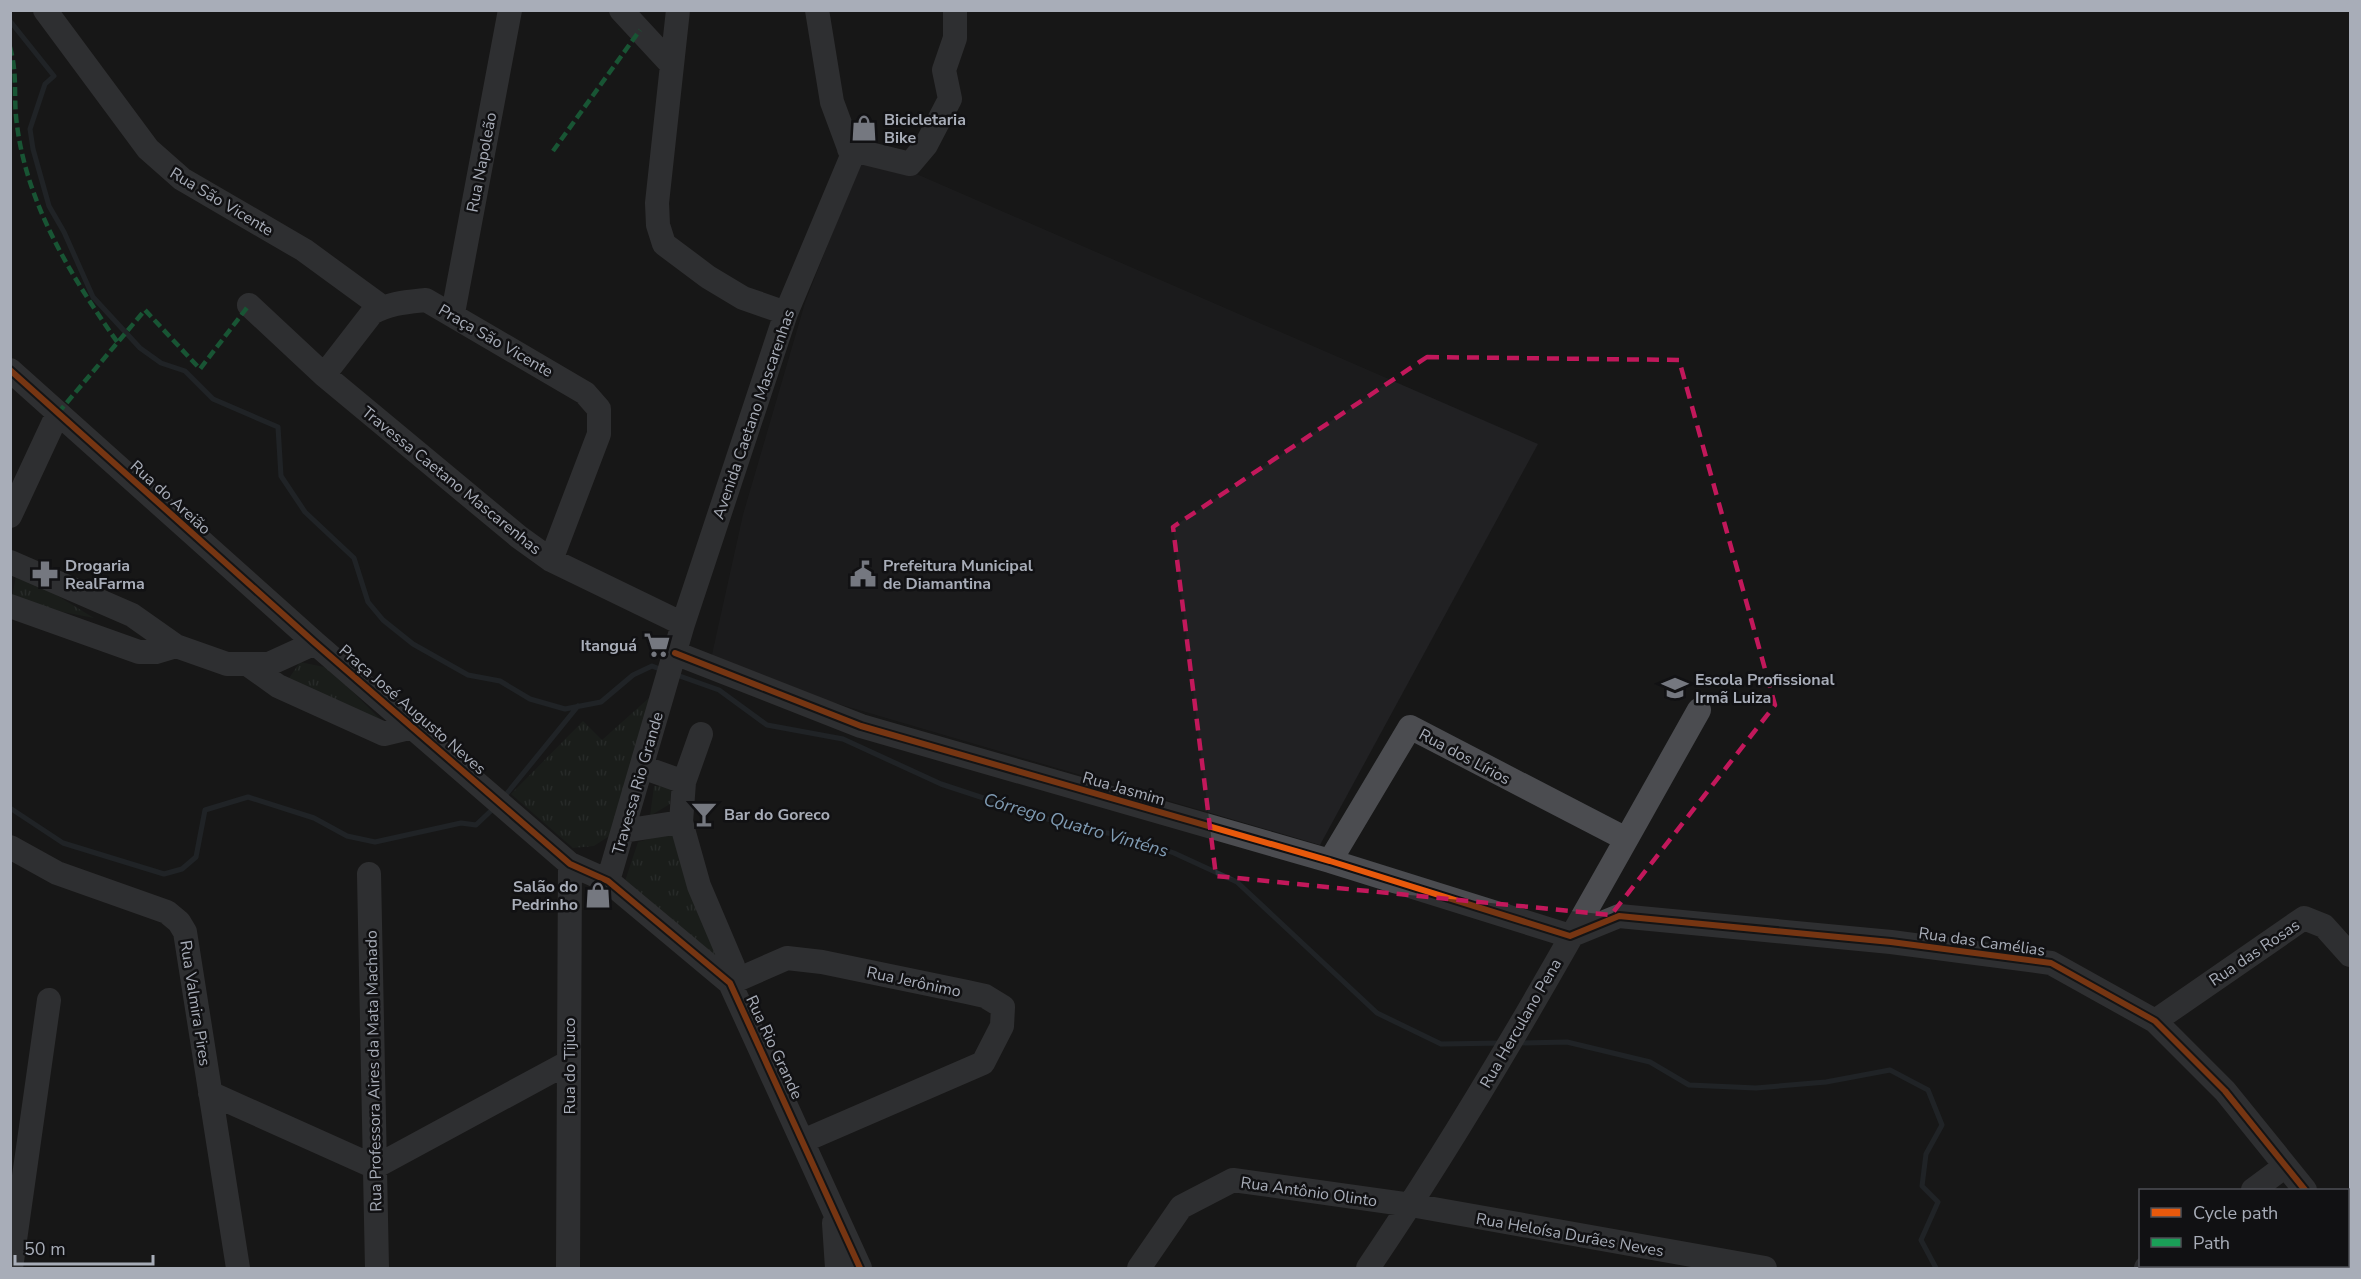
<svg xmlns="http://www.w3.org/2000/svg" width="2361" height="1279" viewBox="0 0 2361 1279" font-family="'Nunito Sans',sans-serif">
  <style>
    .built { fill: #212123 }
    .grass { fill: url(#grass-tufts) }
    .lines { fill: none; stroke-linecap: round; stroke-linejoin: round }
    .stream { stroke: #2a3239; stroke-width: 5 }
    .minor { stroke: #4b4c50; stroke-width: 24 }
    .quiet { stroke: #1a9f57; stroke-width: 4.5; stroke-dasharray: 9 4.5; stroke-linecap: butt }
    .cycleway-casing { stroke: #111113; stroke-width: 10 }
    .cycleway { stroke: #e8590c; stroke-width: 6 }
    .marked { fill: none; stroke: #c2185b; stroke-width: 4.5; stroke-dasharray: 12 8; stroke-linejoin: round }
    .labels { text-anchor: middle; stroke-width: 5; stroke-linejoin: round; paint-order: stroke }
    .poi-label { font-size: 16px; font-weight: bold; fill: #a8adb8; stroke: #111113; text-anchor: start }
    .street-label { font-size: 16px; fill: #a8adb8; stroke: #111113 }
    .water-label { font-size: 18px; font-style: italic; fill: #7f9bb3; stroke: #111113 }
  </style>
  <defs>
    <pattern id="grass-tufts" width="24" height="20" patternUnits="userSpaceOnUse" patternTransform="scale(1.5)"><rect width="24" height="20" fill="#1d241e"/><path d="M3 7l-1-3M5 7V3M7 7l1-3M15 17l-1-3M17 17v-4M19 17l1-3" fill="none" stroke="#3b413d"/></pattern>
  </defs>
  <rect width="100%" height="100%" fill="#171717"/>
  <path class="built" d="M860,162l54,11 624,271 -218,401 -560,-164 -48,-26 31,-140 62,-212z"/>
  <path class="grass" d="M17,571l77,47 -83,-16z
    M300,662l29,6 61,61 -105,-45z
    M650,697l-36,136 -20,13 -21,2 -62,-54 72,-73 19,19z
    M654,786l17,1 -1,17 -20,12z
    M675,832l51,128 -8,4 -93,-83 13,-39z"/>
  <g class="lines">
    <path class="stream" d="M10,21l44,55 -9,8 -15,45 3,20 16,57 15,26 29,65 47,51 21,15 24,8 28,28 65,28 3,49 24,36 49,46 14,44 15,18 30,24 55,31 32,6 30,18 35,10 36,-7 32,-27 19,-9 10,4
      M674,674l45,16 48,35 76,14 98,45 131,43 53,9 49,17 63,29 140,131 64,31 62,-1
      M504,797l74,-91
      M10,808l53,35 101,31 18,-5 14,-12 9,-47 43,-13 66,21 33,18 28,6 86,-19 15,2 20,-19
      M1518,1043l49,-1 83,20 39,23 67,3 70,-6 64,-12 38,20 14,35 -16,29 -4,32 16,16 -17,38 15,28"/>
    <path class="minor" d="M45,10l103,139 34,30 122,71 78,57
      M621,10l50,54
      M678,10l-21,193 1,22 6,19 44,33 35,21 43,15
      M849,149l61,15 16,-19 24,-46 -6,-29 11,-32v-28
      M249,305l75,70 195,162 32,23 132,64
      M453,313l57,-303
      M10,370l305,273 255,221 38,17 122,102 130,285
      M324,375l48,-62c17,-10 35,-11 54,-13l159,93 14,16v25l-48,126
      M10,516l48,-103
      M10,562l122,53 44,31 51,18h42l46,-21
      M10,606l129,46h17l20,-6
      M675,653l186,73 469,135 240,75 49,-20 272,26 160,21 104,58 70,70 80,99
      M250,666l28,20 106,48 29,-7
      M701,734l-17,48 -3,40 18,64 34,80 -3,17
      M642,767l42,15
      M623,831l58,-9
      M10,847l47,26 110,39 12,10 6,10 53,336
      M1330,861l80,-134 216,112
      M369,874l8,394
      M608,881l75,-257 103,-311 66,-157 -20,-54 -15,-92
      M730,983l57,-25 35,4 145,30 18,4 18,11 -1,19 -19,37 -180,78
      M2155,1021l149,-103 20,8 26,29
      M210,1093l165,74 194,-105
      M2253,1190l31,-23
      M834,1223l3,45
      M2348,1238l2,4
      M2239,1266l3,2
      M11,1268l38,-268
      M568,1268l2,-404
      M1139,1268l42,-61 52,-27 178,25 354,63
      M1368,1268c121,-178 225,-370 331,-558
      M2146,1268l4,-2"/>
    <path class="quiet" d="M10,47c8,29 3,50 7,78 10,80 55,153 101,218
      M553,151l87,-121
      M58,413l87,-103 55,59 49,-64"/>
    <g class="cycleway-casing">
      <path id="cycleway" d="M10,370l305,273 255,221 38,17 122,102 130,285
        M675,653l186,73 469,135 240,75 49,-20 272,26 160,21 104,58 70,70 80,99"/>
    </g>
    <use href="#cycleway" class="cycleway"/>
  </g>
  <path d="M0 0H2361V1279H0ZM1427,357l252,3 96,345 -164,210 -395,-39 -43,-349z" fill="#171717" fill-opacity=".55" fill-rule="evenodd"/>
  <path class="marked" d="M1427,357l252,3 96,345 -164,210 -395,-39 -43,-349z"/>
  <defs>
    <g id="shop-bare" transform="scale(2.07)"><path d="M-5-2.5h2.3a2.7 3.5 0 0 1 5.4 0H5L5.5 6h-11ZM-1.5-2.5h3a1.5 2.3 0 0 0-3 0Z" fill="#757880" stroke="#111113" stroke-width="2.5" paint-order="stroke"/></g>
    <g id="pharmacy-bare" transform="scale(2.07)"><path d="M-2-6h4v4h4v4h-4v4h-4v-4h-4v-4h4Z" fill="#757880" stroke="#111113" stroke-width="2.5" paint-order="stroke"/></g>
    <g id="civic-bare" transform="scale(2.07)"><path d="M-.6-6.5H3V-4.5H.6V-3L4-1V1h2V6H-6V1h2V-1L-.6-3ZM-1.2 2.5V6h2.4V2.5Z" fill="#757880" stroke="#111113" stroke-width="2.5" paint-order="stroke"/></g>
    <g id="supermarket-bare" transform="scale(2.07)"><path d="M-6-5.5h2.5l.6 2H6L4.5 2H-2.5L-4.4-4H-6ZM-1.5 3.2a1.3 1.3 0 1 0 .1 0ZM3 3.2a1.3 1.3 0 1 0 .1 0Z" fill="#757880" stroke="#111113" stroke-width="2.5" paint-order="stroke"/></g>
    <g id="school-bare" transform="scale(2.07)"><path d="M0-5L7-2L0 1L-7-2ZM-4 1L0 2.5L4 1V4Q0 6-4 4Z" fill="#757880" stroke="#111113" stroke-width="2.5" paint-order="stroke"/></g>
    <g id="bar-bare" transform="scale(2.07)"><path d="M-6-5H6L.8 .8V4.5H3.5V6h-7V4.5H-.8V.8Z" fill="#757880" stroke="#111113" stroke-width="2.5" paint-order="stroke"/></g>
  </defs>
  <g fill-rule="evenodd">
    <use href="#shop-bare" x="864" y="128"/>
    <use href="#pharmacy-bare" x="45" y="574"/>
    <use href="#civic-bare" x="863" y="574"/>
    <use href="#supermarket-bare" x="657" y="645"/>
    <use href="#school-bare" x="1675" y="688"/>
    <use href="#bar-bare" x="704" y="814"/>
    <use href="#shop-bare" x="598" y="895"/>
  </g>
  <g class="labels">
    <g class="poi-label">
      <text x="884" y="125">Bicicletaria<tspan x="884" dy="18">Bike</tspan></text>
      <text x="65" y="571">Drogaria<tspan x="65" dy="18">RealFarma</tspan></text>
      <text x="883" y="571">Prefeitura Municipal<tspan x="883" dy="18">de Diamantina</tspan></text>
      <text x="637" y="651" text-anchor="end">Itanguá</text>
      <text x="1695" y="685">Escola Profissional<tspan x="1695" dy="18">Irmã Luiza</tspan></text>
      <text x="724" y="820">Bar do Goreco</text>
      <text x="578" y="892" text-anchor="end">Salão do<tspan x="578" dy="18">Pedrinho</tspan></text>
    </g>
    <g class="street-label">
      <text transform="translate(481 162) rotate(-79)" y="6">Rua Napoleão</text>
      <text transform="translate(222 201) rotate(31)" y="6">Rua São Vicente</text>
      <text transform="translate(496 340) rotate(30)" y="6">Praça São Vicente</text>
      <text transform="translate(753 414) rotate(-71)" y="6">Avenida Caetano Mascarenhas</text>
      <text transform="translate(452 480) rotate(39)" y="6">Travessa Caetano Mascarenhas</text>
      <text transform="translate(171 497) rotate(42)" y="6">Rua do Areião</text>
      <text transform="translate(413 709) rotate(41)" y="6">Praça José Augusto Neves</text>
      <text transform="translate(1465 756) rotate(28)" y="6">Rua dos Lírios</text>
      <text transform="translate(637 783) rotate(-74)" y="6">Travessa Rio Grande</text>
      <text transform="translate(1124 788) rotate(16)" y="6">Rua Jasmim</text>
      <text transform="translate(1982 941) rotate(8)" y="6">Rua das Camélias</text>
      <text transform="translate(2254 952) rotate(-34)" y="6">Rua das Rosas</text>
      <text transform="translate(914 981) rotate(12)" y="6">Rua Jerônimo</text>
      <text transform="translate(196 1003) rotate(81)" y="6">Rua Valmira Pires</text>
      <text transform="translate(1520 1023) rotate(-60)" y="6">Rua Herculano Pena</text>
      <text transform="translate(775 1047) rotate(65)" y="6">Rua Rio Grande</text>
      <text transform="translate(569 1066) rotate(-90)" y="6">Rua do Tijuco</text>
      <text transform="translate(373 1071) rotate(-91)" y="6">Rua Professora Aires da Mata Machado</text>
      <text transform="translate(1309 1191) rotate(8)" y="6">Rua Antônio Olinto</text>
      <text transform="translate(1570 1234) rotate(10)" y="6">Rua Heloísa Durães Neves</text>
    </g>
    <g class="water-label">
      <text transform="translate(1076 825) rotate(16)" y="6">Córrego Quatro Vinténs</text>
    </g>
  </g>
  <rect width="2361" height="1279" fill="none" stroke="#a8adb8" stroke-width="24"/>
  <rect x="2139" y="1189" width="210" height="78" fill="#111113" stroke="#4d4f55" stroke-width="1.5"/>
  <rect x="2151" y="1208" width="30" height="9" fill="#e8590c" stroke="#4d4f55" stroke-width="1.5"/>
  <text x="2193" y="1219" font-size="18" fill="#a8adb8">Cycle path</text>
  <rect x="2151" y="1238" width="30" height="9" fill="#1a9f57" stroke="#4d4f55" stroke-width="1.5"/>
  <text x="2193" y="1249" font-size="18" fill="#a8adb8">Path</text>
  <path d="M15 1255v9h138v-9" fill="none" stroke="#a8adb8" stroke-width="3"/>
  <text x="24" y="1255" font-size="18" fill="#a8adb8" stroke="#111113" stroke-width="4.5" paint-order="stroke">50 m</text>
</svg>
